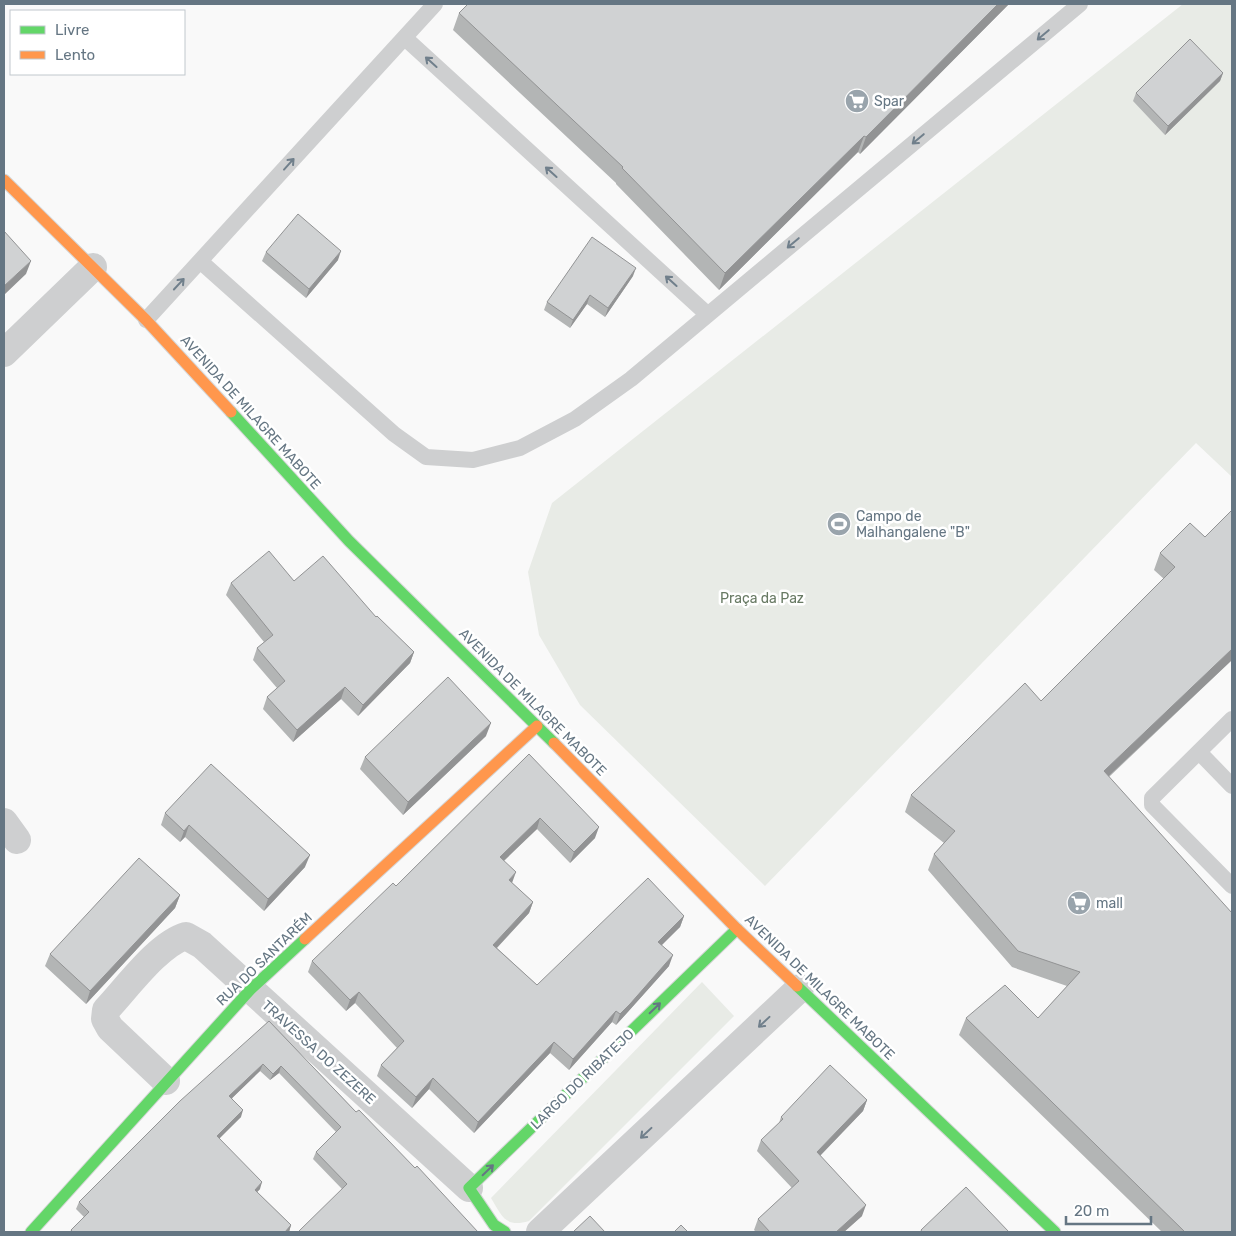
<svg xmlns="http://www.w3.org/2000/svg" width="1236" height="1236" viewBox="0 0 1236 1236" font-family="Rubik,sans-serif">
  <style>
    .green { fill: #e8ebe6 }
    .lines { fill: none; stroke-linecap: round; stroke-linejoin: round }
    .fast-casing { stroke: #d5d6d7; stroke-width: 13 }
    .slow-casing { stroke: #d5d6d7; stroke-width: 13 }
    .lane { stroke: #cecfd0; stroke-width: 16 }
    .street { stroke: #cecfd0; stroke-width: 28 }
    .fast { stroke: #63d668; stroke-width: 11 }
    .slow { stroke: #ff974d; stroke-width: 11 }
    .wall { fill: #b3b5b5 }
    .shaded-wall { fill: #929394 }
    .building { fill: #d0d2d3; stroke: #929394 }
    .oneway { stroke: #707f8b }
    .oneway2 { stroke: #657683 }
    .labels { text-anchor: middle; stroke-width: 5; stroke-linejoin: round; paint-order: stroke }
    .poi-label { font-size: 14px; fill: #657683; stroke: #fff; text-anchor: start }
    .street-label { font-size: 14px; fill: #657683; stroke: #fff }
    .park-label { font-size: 14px; fill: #687a64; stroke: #fff }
  </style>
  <rect width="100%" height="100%" fill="#f9f9f9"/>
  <path class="green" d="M1183,4h49v473l-36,-34 -431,443 -185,-181 -41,-70 -11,-63 24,-69z
    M702,982l32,34 -205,205c-24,7 -27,-5 -38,-23z"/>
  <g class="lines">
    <g class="fast-casing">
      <path id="fast" d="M231,412l118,129 205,202
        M797,986l258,246
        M31,1232l219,-242 55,-51
        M505,1232l-11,-7 -25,-37 268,-259"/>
    </g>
    <g class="slow-casing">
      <path id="slow" d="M4,180l142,140 85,92
        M554,743l183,186 60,57
        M305,939l232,-213"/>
    </g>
    <path class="lane" d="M405,38l302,276
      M200,261l194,173 32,23 47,3 47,-12 55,-29 56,-40 449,-375
      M146,320l289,-316
      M1232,719l-80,79v7l80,81
      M1200,753l32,33"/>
    <path class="street" d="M4,353l89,-86
      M4,822l13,18
      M166,1081l-56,-53 -5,-9 1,-9c20,-21 52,-66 80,-74l16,9 267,243
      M540,1232l260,-244"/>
    <use href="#fast" class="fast"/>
    <use href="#slow" class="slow"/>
  </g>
  <path class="wall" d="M468,4h541l-149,150 -2,-2 -139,138 -103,-106v-1l-163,-153 6,-17z
    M1223,73l-3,8 -55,54 -32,-34 3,-8z
    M266,252l72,8 -32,38 -44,-37z
    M633,276l-28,41 -18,-13 -17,24 -26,-18 3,-8z
    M1190,523l42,137 -123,117 123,455h-70l-203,-197 7,-17h72l29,-32 -55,-19 -84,-97 6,-16 10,-11 -39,-31 6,-17 130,-94 123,-122 -10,-9 6,-17z
    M294,581l82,36 38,35 -4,11 -52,53 -17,-17 -48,43 -30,-33 4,-12 10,-9 -24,-28 4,-12 7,-6 -38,-47 5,-12z
    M486,736l-83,79 -43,-46 5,-12z
    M529,754l66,84 -25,25 -33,-34 -33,32 8,22 21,19 -4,11 -32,35 40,37 147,-69 -4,11 -19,18 8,21 -43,48 -10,11 -4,-3 -43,48 -19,-17 -76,80 -45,-44 -17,19 -35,-32 4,-11 16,-17 -42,-45 -9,8 -38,-39 4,-11 84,-75z
    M165,813l140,54 -41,44 -79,-74 -5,5 -19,-17z
    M180,895l-5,13 -89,96 -41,-38 5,-12z
    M269,1021l87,91 122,120 -136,-43 -29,-30 3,-7 20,-20 -57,-59 -9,7 -10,-9 -28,27 9,19 -22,21 41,51 -3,3 34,33 -2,7h-219l1,-2 13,-13 -8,-8 3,-7z
    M867,1100l-4,11 -43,45 42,60 -18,16h-88l-2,-2 4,-11 34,-31 -35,-37 4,-11 18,-17 2,-6z"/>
  <path class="shaded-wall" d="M998,4h11l-149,150 6,-17z
    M1223,73l-3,8 -55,54 3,-9z
    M864,136l-6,16 -139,138 6,-17z
    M341,251l-3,9 -32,38 3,-9z
    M31,261l-5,13 -22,21v-9z
    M636,268l-3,8 -28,41 3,-9z
    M590,295l-3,9 -17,24 3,-8z
    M1232,649v11l-135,127 7,-16z
    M414,652l-4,11 -52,53 5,-11z
    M345,687l-4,12 -48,43 4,-12z
    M491,723l-5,13 -83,79 5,-13z
    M540,818l-3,11 -41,39 4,-11z
    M189,825l-4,12 -5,5 4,-11z
    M599,827l-4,11 -25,25 4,-11z
    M310,855l-5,12 -41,44 4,-12z
    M516,872l-4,11 -3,-3z
    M180,895l-5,13 -89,96 4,-13z
    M533,902l-4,11 -40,43 4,-11z
    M684,916l-4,11 -26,26 4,-11z
    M673,955l-4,11 -43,48 -10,11 4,-11z
    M359,992l-4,11 -9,8 4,-11z
    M616,1011l-4,11 -43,48 4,-11z
    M554,1042l-4,11 -76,80 4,-11z
    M263,1064l-3,7 -33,32 2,-7z
    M281,1066l-2,7 -9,7 3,-6z
    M433,1078l-4,11 -17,19 4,-11z
    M867,1100l-4,11 -50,52 4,-11z
    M243,1110l-2,7 -26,26 2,-7z
    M262,1182l-2,7 -7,7 2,-6z
    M866,1205l-4,11 -18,16h-8z
    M291,1225l-2,7h-4z"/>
  <path class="building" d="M468,4h530l-132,133 -2,-1 -139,137 -103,-105 1,-1 -164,-154z
    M1190,39l33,34 -55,53 -32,-33z
    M298,214l43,37 -32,38 -43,-37z
    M4,231l27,30 -27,25z
    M592,237l44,31 -28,40 -18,-13 -17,25 -26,-18z
    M1232,510v139l-128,122 128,142v319h-47l-219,-214 39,-33 33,33 42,-46 -62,-21 -84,-97 21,-23 -44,-36 114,-112 16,18 134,-134 -15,-14 30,-30 15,14z
    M269,551l25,30 29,-25 53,61 1,-1 37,36 -51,53 -18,-18 -48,43 -30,-33 18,-16 -28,-33 16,-13 -42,-52z
    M448,677l43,46 -83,79 -43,-45z
    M529,754l70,73 -25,25 -34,-34 -40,39 16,15 -7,8 24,22 -40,43 44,40 111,-107 36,38 -26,26 15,13 -43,49 -10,10 -4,-3 -43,48 -19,-17 -76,80 -45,-44 -17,19 -35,-32 23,-24 -45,-49 -9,8 -38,-39 81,-78 3,3z
    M211,764l99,91 -42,44 -79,-74 -5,6 -19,-18z
    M139,858l41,37 -90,96 -40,-37z
    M269,1021l87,91 3,-2 56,58 2,-2 61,66h-180l49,-48 -31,-32 25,-25 -60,-61 -8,8 -10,-10 -34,32 14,14 -26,26 45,46 -7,8 36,35 -6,7h-212l-2,-2 18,-18 -10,-10 101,-101z
    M830,1065l37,35 -50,52 49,53 -30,27h-66l-12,-13 41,-38 -38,-41 22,-21 -2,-2z
    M966,1187l43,45h-87l-1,-2z
    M590,1216l15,16h-32z
    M681,1225l7,7h-14z"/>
  <defs><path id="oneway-shaft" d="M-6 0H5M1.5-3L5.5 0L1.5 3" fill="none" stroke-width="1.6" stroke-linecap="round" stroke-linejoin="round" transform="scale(1.25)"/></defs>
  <g class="oneway">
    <use href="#oneway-shaft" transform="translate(1043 35) rotate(140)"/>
    <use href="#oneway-shaft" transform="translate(431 62) rotate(-138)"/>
    <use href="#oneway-shaft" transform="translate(918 139) rotate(140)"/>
    <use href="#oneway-shaft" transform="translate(289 164) rotate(-48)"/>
    <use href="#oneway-shaft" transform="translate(551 172) rotate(-138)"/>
    <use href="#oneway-shaft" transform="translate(793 243) rotate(140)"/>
    <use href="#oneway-shaft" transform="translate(671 281) rotate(-138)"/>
    <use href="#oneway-shaft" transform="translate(179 284) rotate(-47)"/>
    <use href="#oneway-shaft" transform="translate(764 1022) rotate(137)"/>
    <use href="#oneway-shaft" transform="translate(646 1133) rotate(137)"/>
  </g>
  <g class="oneway2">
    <use href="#oneway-shaft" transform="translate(655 1008) rotate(-44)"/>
    <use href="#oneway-shaft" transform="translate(488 1170) rotate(-44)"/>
  </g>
  <defs>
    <g id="supermarket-disc" transform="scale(1.25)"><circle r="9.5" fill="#99a4ac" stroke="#fff"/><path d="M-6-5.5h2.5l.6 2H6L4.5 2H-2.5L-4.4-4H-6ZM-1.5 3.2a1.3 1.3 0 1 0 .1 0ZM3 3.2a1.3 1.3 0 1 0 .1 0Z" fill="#fff"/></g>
    <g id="stadium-disc" transform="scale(1.25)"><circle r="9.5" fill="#99a4ac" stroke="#fff"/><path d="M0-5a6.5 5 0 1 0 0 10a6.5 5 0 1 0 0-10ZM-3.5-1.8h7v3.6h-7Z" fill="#fff"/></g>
  </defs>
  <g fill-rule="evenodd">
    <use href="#supermarket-disc" x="857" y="101"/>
    <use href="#stadium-disc" x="839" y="524"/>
    <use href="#supermarket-disc" x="1079" y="903"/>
  </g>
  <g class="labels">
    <g class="poi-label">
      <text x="874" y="106">Spar</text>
      <text x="856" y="521">Campo de<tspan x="856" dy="16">Malhangalene "B"</tspan></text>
      <text x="1096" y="908">mall</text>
    </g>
    <g class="street-label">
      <text transform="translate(251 412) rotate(48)" y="5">AVENIDA DE MILAGRE MABOTE</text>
      <text transform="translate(533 702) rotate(45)" y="5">AVENIDA DE MILAGRE MABOTE</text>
      <text transform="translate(264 959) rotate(-44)" y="5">RUA DO SANTARÉM</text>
      <text transform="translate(820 987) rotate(44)" y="5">AVENIDA DE MILAGRE MABOTE</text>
      <text transform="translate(319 1052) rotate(42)" y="5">TRAVESSA DO ZEZERE</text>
      <text transform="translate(582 1079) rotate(-44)" y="5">LARGO DO RIBATEJO</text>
    </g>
    <g class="park-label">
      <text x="762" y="603">Praça da Paz</text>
    </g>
  </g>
  <rect width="1236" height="1236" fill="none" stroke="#657683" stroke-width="10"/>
  <rect x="10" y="10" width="175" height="65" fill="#ffffff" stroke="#c1c8cd"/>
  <rect x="20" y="26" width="25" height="8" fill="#63d668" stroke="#c1c8cd"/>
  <text x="55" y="35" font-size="15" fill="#657683">Livre</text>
  <rect x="20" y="51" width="25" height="8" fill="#ff974d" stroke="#c1c8cd"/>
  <text x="55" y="60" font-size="15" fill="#657683">Lento</text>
  <path d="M1066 1216v8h85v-8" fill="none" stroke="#657683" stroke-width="2.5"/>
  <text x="1074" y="1216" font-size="15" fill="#657683" stroke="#ffffff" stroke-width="4" paint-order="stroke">20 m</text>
</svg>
